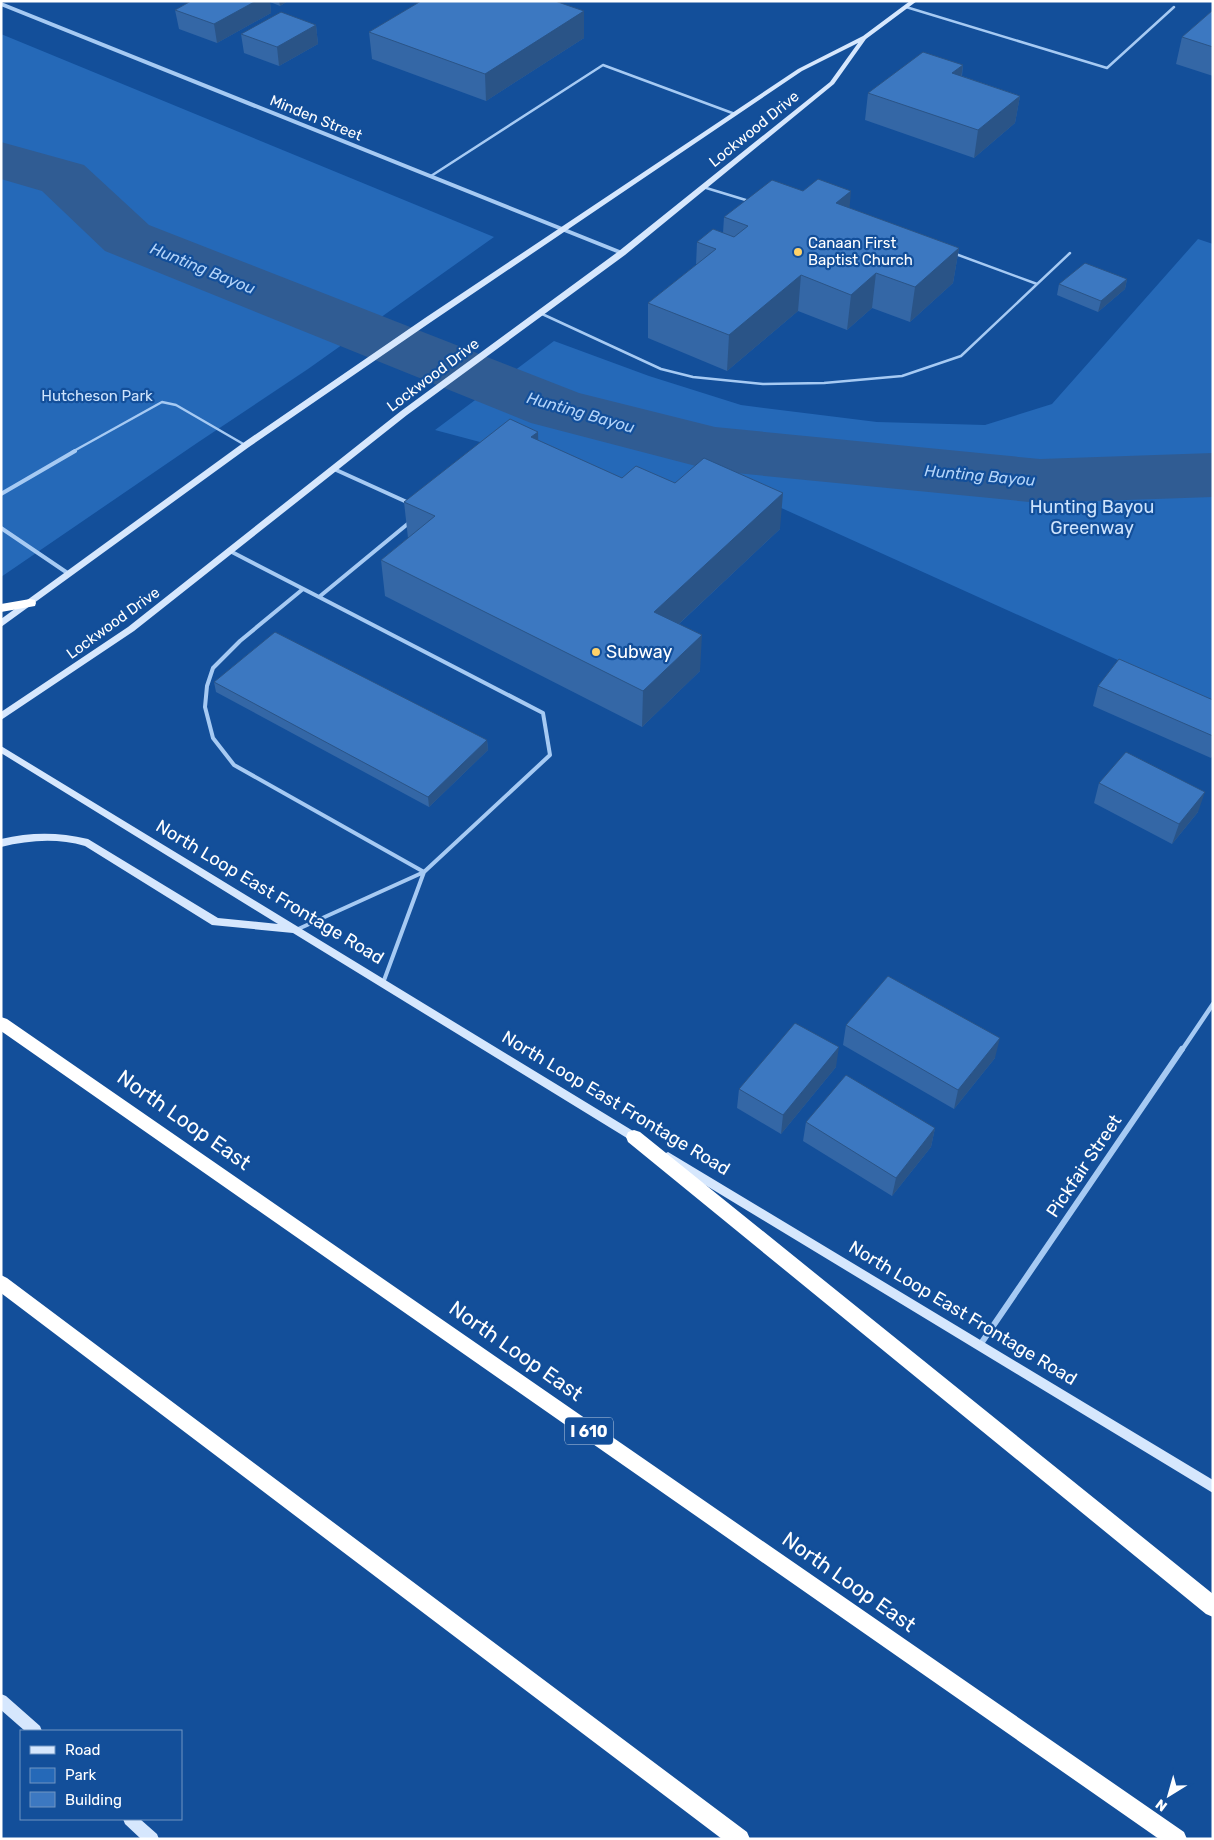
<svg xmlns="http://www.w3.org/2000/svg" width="1214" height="1840" viewBox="0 0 1214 1840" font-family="Rubik,sans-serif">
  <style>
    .green { fill: #2569b8 }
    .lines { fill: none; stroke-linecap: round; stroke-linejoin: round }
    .river { fill: #305c93; fill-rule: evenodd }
    .service-far1 { stroke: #a6caf3; stroke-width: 2.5 }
    .service { stroke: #a6caf3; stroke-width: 4 }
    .minor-far2 { stroke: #a6caf3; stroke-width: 4 }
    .minor-far1 { stroke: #a6caf3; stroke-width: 4.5 }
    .minor { stroke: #a6caf3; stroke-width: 6 }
    .secondary { fill: #d6e7fd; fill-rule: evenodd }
    .motorway { fill: #fff; fill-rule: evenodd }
    .wall { fill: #3467a6 }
    .shaded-wall { fill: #2a5487 }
    .building { fill: #3c78c1; stroke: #2a5487 }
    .poi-dot { fill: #ffd269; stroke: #134f9a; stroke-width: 2 }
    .labels { text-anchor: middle; stroke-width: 4.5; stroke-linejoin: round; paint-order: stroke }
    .far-street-label { font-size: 15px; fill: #fff; stroke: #134f9a }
    .far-poi-label { font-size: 15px; fill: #fff; stroke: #134f9a; text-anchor: start }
    .far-park-label { font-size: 15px; fill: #cee4fd; stroke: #134f9a }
    .far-water-label { font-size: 16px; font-style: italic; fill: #b3d4fa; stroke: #134f9a }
    .shield { fill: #134f9a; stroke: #b8cae1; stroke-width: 1 }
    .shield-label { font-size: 16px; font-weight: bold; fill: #fff }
    .park-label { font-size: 18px; fill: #cee4fd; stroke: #134f9a }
    .poi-label { font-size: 18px; fill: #fff; stroke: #134f9a; text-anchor: start }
    .street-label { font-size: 18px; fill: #fff; stroke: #134f9a }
    .near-street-label { font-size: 21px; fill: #fff; stroke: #134f9a }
  </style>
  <rect width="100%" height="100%" fill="#134f9a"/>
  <path class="green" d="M1,34l493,203 -186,132 -111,74 -196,134z
    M1198,239l15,5v459l-456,-206 -141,-19 -181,-48 119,-89 95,35 92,29 136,17 108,3 67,-21z"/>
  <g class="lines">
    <path class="river" d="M1,142l83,23 65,60 430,168 136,34 325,32 173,-6v44l-173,6 -325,-32 -184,-48 -426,-172 -63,-60 -41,-12z"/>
    <path class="service-far1" d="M906,7l201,61 67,-61
      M431,176l172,-111 132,49
      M703,187l46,14
      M953,253l84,31
      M540,313l121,56 32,8 70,7 61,-1 78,-7 59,-20 109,-103
      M72,452l90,-50 14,3 69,40"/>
    <path class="service" d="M334,469l75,34
      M1,494l74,-43
      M1,528l68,46
      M230,551l89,46 91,-75
      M303,589l-63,52 -27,27 -6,18 -2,21 8,31 21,27 190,107
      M296,930l128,-58 126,-117 -7,-42 -224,-116
      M383,983l41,-111"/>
    <path class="minor-far2" d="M1,4l621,249"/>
    <path class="minor-far1" d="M1182,1050l31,-46"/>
    <path class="minor" d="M980,1345l202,-296"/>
    <path class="secondary" d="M910,1h7l-51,38 -32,45 -209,171 -218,160 -273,216 -133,89v-8l127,-85 273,-216 218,-160 211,-169 28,-39 -56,28 -371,251 -182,125 -248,180v-8l242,-176 182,-125 373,-249 65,-33z
      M1,746l642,391 1,3 -1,3 -4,2 -4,-2 -342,-210 -81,-8 -127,-79c-28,-8 -55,-6 -84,1v-8c30,-7 57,-7 87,0l130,79 60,6 -277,-171z
      M668,1152l545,328v13l-549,-333 -2,-3 2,-3z
      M1,1694l5,2 34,30 2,5h-17l-24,-21z
      M123,1819h17l17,15 2,5h-18l-16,-15z"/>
    <path class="motorway" d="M30,599l5,1 1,3 -1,3 -34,6v-8z
      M1,1017l6,2 1177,813 3,7h-28l-1158,-808z
      M634,1130l6,2 573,462v23l-7,-3 -578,-472 -2,-5 2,-5z
      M1,1275l6,3 740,554 3,7h-28l-721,-546z"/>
  </g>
  <path class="wall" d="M191,1h97l-8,5 -10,-4 1,11 -54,30 -38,-14 -4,-19z
    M419,1h136l29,37 -98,63 -114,-42 -3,-27 51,-30z
    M1213,10v66l-37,-12 6,-27z
    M316,25l2,19 -39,22 -35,-13 -3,-19z
    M963,65l-1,11 58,20 -5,27 -41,35 -109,-38 3,-27z
    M849,208l110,40 -6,35 -43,39 -38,-14 -25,22 -49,-19 -71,60 -79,-33v-35l48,-38 1,-23 26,-9 1,-16z
    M1127,279l-2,10 -27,23 -41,-17 2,-11z
    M538,432v8l84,38 53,5 105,46 -101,95 21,47 -58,56 -257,-131 -4,-36 27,-22 -4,-36z
    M214,682l273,58 1,10 -59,57 -213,-115z
    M1098,686l115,14v55l-2,3 -118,-52z
    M1099,783l99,29 -26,32 -78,-41z
    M846,1025l149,33 -41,51 -111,-64z
    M836,1067l-55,67 -44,-26 2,-19z
    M806,1122l129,6 -4,19 -39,49 -89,-55z"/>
  <path class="shaded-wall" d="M256,1h14l1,12 -54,30 -3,-19z
    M279,1h9l-8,5z
    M584,11v27l-98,63 -1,-27z
    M316,25l2,19 -39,22 -2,-19z
    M963,65l-4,27 -7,-19z
    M1020,96l-5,27 -41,35 4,-28z
    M851,191l-3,35 -12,-23z
    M959,248l-6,35 -43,39 5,-35z
    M876,273l-4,35 -25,22 4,-35z
    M801,275l-3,36 -71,60 2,-36z
    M1127,279l-2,10 -27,23 3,-11z
    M538,432l1,36 -8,-31z
    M783,493l-3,36 -127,119 1,-36z
    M702,635l-2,36 -58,56 1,-36z
    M487,740l1,10 -59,57 -1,-10z
    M1205,792l-7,20 -26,32 7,-20z
    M1000,1038l-5,20 -41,51 4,-19z
    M839,1047l-3,20 -55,67 2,-19z
    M935,1128l-4,19 -39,49 4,-18z"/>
  <path class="building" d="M191,1h65l-42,23 -39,-14z
    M421,1h134l29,10 -99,63 -116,-42z
    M1213,10v37l-31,-10z
    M281,12l35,13 -39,22 -36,-13z
    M923,52l40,13 -11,8 68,23 -42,34 -110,-37z
    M818,179l33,12 -15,12 123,45 -44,39 -39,-14 -25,22 -50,-20 -72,60 -81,-32 68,-54 -19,-7 16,-13 21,8 14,-11 -24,-9 48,-37 31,11z
    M1085,263l42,16 -26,22 -42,-17z
    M510,419l28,13 -7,5 91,41 14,-12 39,17 29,-25 79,35 -129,119 48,23 -59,56 -262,-131 54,-44 -31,-14z
    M275,632l212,108 -59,57 -214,-115z
    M1119,659l94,41v36l-115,-50z
    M1126,752l79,40 -26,32 -80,-41z
    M888,976l112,62 -42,52 -112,-65z
    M795,1023l44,24 -56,68 -44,-26z
    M846,1075l89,53 -39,50 -90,-56z"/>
  <g class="poi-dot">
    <circle cx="798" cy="252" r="5"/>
    <circle cx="596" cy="652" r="5"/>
  </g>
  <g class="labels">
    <g class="far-street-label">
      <text transform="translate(316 118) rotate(22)" y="5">Minden Street</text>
      <text transform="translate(754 129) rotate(-39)" y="5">Lockwood Drive</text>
      <text transform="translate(433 375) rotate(-37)" y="5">Lockwood Drive</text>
      <text transform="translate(113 623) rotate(-36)" y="5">Lockwood Drive</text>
    </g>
    <g class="far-poi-label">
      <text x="808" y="248">Canaan First<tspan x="808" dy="17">Baptist Church</tspan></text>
    </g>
    <g class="far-park-label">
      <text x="97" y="401">Hutcheson Park</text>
    </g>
    <g class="far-water-label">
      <text transform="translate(203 268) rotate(22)" y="6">Hunting Bayou</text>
      <text transform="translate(581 412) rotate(16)" y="6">Hunting Bayou</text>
      <text transform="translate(980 475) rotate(5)" y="6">Hunting Bayou</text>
    </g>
    <rect class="shield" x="565" y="1417.5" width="48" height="27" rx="4"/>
    <g class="shield-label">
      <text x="589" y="1437">I 610</text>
    </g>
    <g class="park-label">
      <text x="1092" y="513">Hunting Bayou<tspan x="1092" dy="21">Greenway</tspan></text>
    </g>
    <g class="poi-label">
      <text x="606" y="658">Subway</text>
    </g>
    <g class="street-label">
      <text transform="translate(270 892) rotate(31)" y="6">North Loop East Frontage Road</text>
      <text transform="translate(616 1103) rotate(31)" y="6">North Loop East Frontage Road</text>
      <text transform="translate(1084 1166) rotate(-56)" y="6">Pickfair Street</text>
      <text transform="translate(963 1313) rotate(31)" y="6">North Loop East Frontage Road</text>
    </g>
    <g class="near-street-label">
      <text transform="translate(184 1120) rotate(35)" y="7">North Loop East</text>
      <text transform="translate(516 1351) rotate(35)" y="7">North Loop East</text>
      <text transform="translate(849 1582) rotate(35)" y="7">North Loop East</text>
    </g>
  </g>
  <rect width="1214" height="1840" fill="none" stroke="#ffffff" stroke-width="5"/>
  <rect x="20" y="1730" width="162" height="90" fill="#134f9a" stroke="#7195c2"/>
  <rect x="30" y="1746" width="25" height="8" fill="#d6e7fd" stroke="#7195c2"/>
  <text x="65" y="1755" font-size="15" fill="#ffffff">Road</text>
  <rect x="30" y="1768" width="25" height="15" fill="#2569b8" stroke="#7195c2"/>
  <text x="65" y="1780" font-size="15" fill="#ffffff">Park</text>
  <rect x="30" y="1792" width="25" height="15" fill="#3c78c1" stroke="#7195c2"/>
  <text x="65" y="1805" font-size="15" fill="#ffffff">Building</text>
  <g transform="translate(1169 1795) rotate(217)" stroke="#134f9a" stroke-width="4" paint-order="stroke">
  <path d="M0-4L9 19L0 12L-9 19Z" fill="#ffffff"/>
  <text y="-8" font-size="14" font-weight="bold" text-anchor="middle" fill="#ffffff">N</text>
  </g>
</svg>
